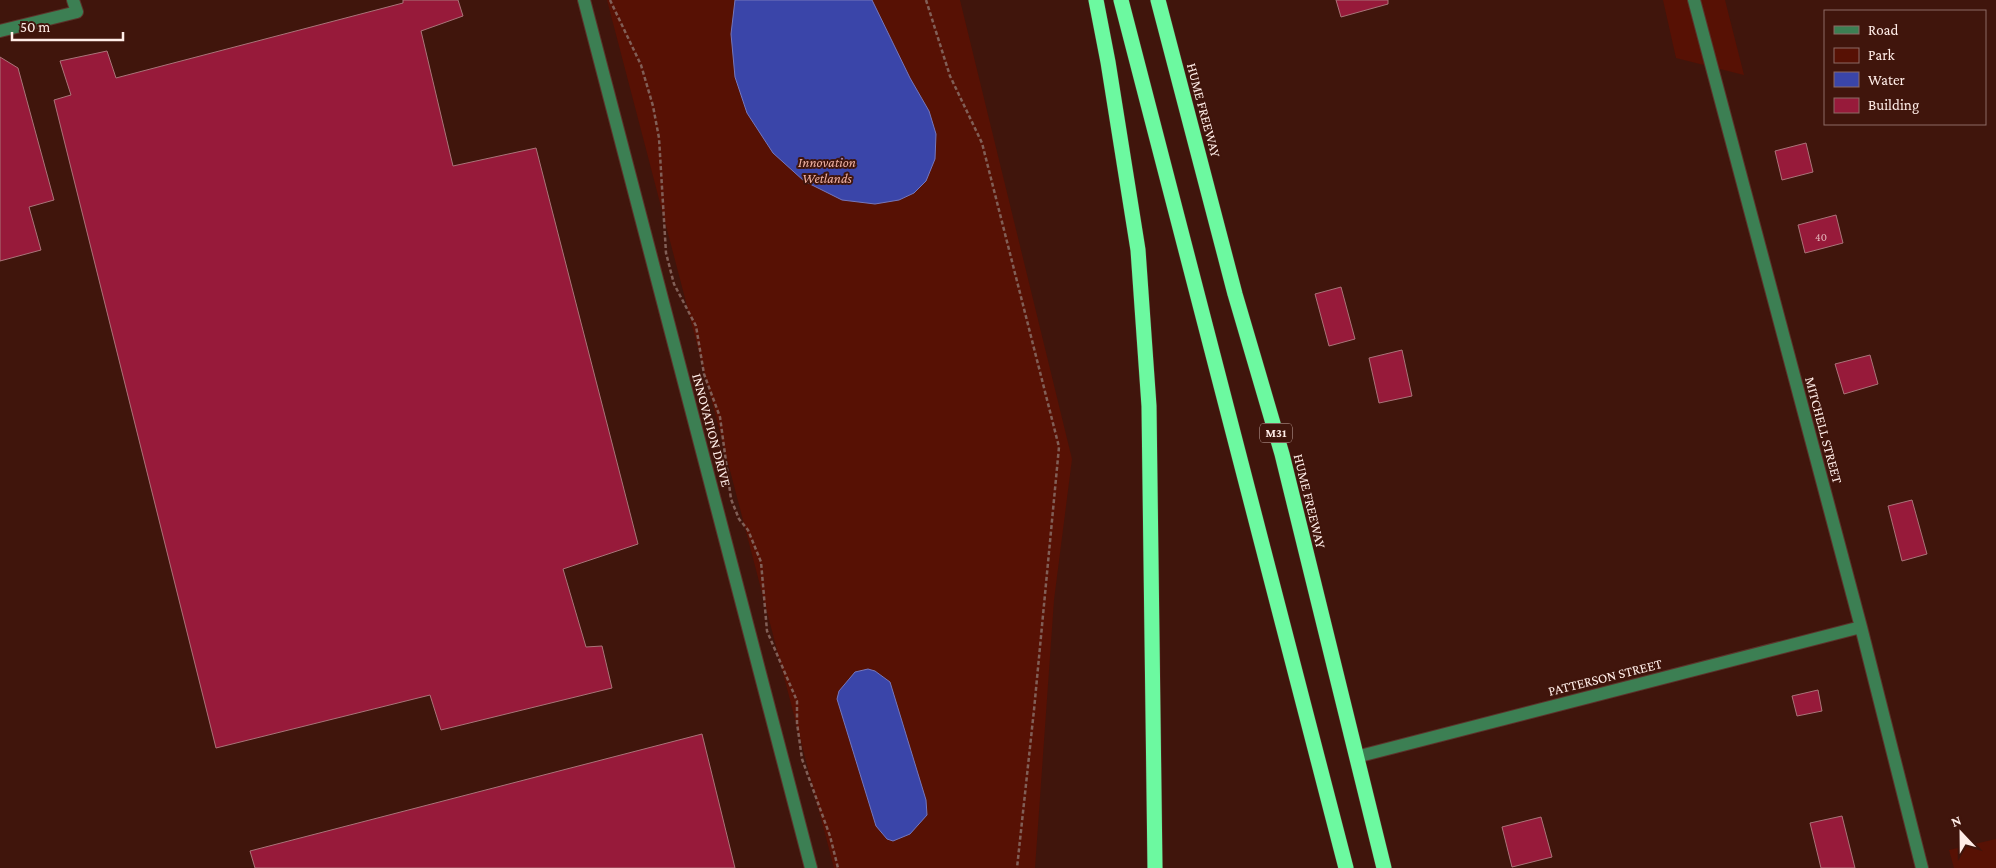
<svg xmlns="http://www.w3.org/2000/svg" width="1996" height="868" viewBox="0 0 1996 868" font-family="'Crimson Pro',serif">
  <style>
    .green { fill: #571104 }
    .water { fill: #3a45a9; stroke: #7577bc }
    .building { fill: #971a3a; stroke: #aa7479 }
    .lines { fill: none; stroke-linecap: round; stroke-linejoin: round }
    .minor-casing { stroke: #5b332b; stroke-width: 14 }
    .highway-casing { stroke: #5b332b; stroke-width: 16 }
    .path { stroke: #815f57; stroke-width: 2.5; stroke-dasharray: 4 2.5; stroke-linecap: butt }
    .minor { stroke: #3c7f53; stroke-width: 12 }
    .highway { stroke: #6cf9a0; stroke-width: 15 }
    .labels { text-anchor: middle; stroke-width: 4; stroke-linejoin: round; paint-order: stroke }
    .number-label { font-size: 11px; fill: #e5b8bc }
    .shield { fill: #40150c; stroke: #c6aca6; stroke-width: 1 }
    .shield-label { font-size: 12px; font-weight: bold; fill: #ffede8 }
    .street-label { font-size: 14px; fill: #ffede8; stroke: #40150c }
    .park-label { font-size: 14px; font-style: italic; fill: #efb1a3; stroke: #40150c }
  </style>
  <rect width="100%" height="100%" fill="#40150c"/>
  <path class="green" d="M607,0h353l112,459 -18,141 -19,268h-201z
    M1663,0h62l19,75 -68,-17z
    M1996,839v29h-42l-5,-18z"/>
  <path class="water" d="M735,0h137l38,78 19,33 7,23 -1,25 -9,22 -12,12 -15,7 -24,4 -33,-4 -38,-19 -31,-28 -26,-40 -12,-36 -4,-43z
    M868,669l7,2 15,11 36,118 1,15 -17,19 -17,7 -6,-2 -11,-13 -39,-127 2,-8 16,-19z"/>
  <path class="building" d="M403,0h55l5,16 -42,15 32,135 83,-18 102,396 -75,25 23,78 16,-1 10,42 -171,42 -11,-35 -214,53 -162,-648 17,-5 -11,-34 47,-10 9,27 287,-75z
    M1336,0h52v4l-47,13z
    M0,57l18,11 36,132 -25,7 12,43 -41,11z
    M1806,143l7,29 -31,8 -7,-29z
    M1836,215l7,28 -38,10 -7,-28z
    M1341,287l14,52 -26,7 -14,-52z
    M1402,350l10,46 -33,7 -10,-45z
    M1870,355l8,29 -34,10 -9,-30z
    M1912,500l15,54 -25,7 -14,-55z
    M1818,690l4,21 -25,5 -5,-20z
    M702,734l33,134h-480l-5,-17z
    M1842,816l13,52h-34l-11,-45z
    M1541,817l11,40 -40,10 -10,-40z"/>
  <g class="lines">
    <g class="minor-casing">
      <path id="minor" d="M584,0l227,868
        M1694,0l167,627 61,241
        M0,31l77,-19 -4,-12
        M1356,757l505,-130"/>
    </g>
    <g class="highway-casing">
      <path id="highway" d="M1096,0l12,62 30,188 11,156 6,462
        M1121,0l225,868
        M1158,0l77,294 47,160 102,414"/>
    </g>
    <path class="path" d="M610,0l31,65 12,41 6,32 7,115 8,31 22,42 8,48 16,43 11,82 8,20 9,11 13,32 6,69 30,70v22l5,36 28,77 8,32
      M926,0l24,76 32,67 77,304 -25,263 -17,158"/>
    <use href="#minor" class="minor"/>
    <use href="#highway" class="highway"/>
  </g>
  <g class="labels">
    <g class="number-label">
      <text x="1821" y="241">40</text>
    </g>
    <rect class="shield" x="1260" y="423.5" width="32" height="19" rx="4"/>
    <g class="shield-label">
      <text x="1276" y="437">M31</text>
    </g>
    <g class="street-label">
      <text transform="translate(1204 110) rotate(75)" y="5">HUME FREEWAY</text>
      <text transform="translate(712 430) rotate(75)" y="5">INNOVATION DRIVE</text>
      <text transform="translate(1824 430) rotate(75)" y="5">MITCHELL STREET</text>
      <text transform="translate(1310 501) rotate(76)" y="5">HUME FREEWAY</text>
      <text transform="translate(1605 677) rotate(-14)" y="5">PATTERSON STREET</text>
    </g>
    <g class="park-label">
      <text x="827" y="167">Innovation<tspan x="827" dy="16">Wetlands</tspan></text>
    </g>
  </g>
  <rect x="1824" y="10" width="162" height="115" fill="#40150c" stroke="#8c6b64"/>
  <rect x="1834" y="26" width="25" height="8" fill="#3c7f53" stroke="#8c6b64"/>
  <text x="1868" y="35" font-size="15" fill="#ffede8">Road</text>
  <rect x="1834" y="48" width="25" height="15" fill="#571104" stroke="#8c6b64"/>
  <text x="1868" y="60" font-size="15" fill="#ffede8">Park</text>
  <rect x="1834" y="72" width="25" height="15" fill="#3a45a9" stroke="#8c6b64"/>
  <text x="1868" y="85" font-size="15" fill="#ffede8">Water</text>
  <rect x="1834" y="98" width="25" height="15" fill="#971a3a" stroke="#8c6b64"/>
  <text x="1868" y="110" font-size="15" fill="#ffede8">Building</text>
  <g transform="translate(1961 833) rotate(338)" stroke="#40150c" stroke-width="4" paint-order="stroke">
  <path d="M0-4L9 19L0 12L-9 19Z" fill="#ffede8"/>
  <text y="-8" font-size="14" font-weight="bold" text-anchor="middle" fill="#ffede8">N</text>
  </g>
  <path d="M12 32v8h111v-8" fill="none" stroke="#ffede8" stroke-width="2.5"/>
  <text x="20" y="32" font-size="15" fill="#ffede8" stroke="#40150c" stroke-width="4" paint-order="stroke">50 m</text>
</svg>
